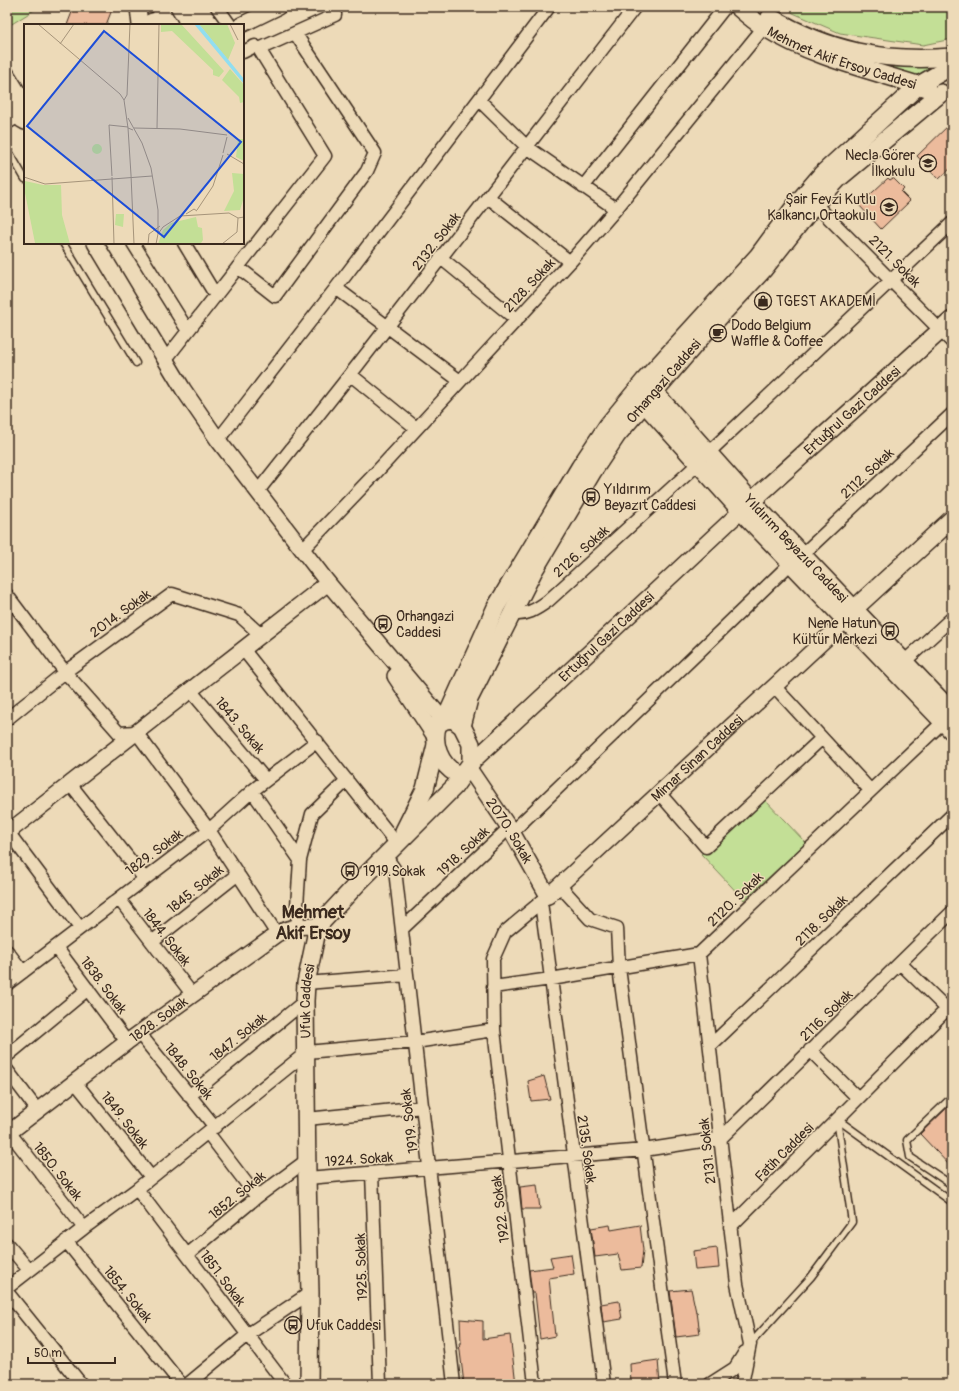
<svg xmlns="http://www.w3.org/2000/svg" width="959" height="1391" viewBox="0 0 959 1391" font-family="Pangolin,sans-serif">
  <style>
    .green { fill: #c3df96; stroke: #7f845a }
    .building { fill: #ecbb9c; stroke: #3b2a1e }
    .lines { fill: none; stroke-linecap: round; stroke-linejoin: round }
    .service-casing { stroke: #3b2a1e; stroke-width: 9 }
    .minor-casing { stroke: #3b2a1e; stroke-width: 15 }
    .tertiary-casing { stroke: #3b2a1e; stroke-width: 18 }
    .secondary-casing { stroke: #3b2a1e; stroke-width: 20 }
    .service { stroke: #eddab8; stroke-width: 6 }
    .minor { stroke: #eddab8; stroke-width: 12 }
    .tertiary { stroke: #eddab8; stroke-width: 15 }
    .secondary { stroke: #eddab8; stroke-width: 17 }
    .labels { text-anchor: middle; stroke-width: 3; stroke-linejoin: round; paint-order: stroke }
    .street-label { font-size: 14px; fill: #3b2a1e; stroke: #eddab8 }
    .poi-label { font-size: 14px; fill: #3b2a1e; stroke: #eddab8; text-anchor: start }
    .district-label { font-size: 18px; font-weight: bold; fill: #3b2a1e; stroke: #eddab8 }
    .inset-road { fill: none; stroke: #a6947a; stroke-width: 1 }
    .view { fill: #1d4ed8; fill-opacity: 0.15; stroke: #1d4ed8; stroke-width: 2 }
    .inset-edge { fill: none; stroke: #3b2a1e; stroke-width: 2 }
  </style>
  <rect width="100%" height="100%" fill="#eddab8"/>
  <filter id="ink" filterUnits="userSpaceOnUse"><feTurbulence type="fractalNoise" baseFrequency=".025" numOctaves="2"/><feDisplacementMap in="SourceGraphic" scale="8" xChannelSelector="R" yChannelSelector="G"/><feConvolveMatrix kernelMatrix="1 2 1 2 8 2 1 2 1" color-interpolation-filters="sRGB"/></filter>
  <g filter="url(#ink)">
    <path class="green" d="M7,7h32l-32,20z
      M786,7h166v32l-29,6 -83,-12 -47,-20z
      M862,60l70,4 -12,13z
      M764,799l42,44 -62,57 -43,-46z"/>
    <path class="building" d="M74,7h39l-7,18h-39z
      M952,122v45l-13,12 -22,-23z
      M888,178l2,2 3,-2 11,11 -3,3 9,9 -29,28 -22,-24z
      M544,1076l6,23 -19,2 -3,-20z
      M952,1103v65l-32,-34z
      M537,1185l3,24h-18l-2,-22z
      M610,1225l1,5 29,-5 3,25 -2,18 -19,2 -4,-16 -23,3 -4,-29z
      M717,1248l2,20 -24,2 -2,-19z
      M571,1254l3,20 -25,4 6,58 -15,3 -5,-46h-3l-3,-23 24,-3 -3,-10z
      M691,1289l5,23h1l3,22 -24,3 -6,-46z
      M619,1301l3,18 -19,3 -2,-18z
      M460,1319l23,2v18l27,-4 6,49h-52l-5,-41h2z
      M658,1360l2,24h-29l-1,-20z"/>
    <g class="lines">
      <g class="service-casing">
        <path id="service" d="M7,148l18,31
          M63,243l73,120
          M952,1097l-45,43 3,17 42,28
          M837,1119l115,83
          M750,1344l61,-67 41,-55 -15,-103"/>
      </g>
      <g class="minor-casing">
        <path id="minor" d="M217,7l13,18
          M259,49l76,-34v-8
          M7,72l18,29
          M7,89l12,20
          M479,100l48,47 89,62
          M7,123l12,-7
          M583,187l142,-180
          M488,197l82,65
          M815,204l137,138
          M133,243l55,88
          M184,243l32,53
          M441,258l76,62
          M238,267l37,29 92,-125 8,-18 -80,-120
          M336,288l124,93
          M166,359l159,-203 -66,-107 -4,-3 -12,6
          M351,375l65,53
          M218,440l118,-152 213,-281
          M708,453l244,-230
          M258,491l99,-125 278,-359
          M302,550l69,-72 199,-216 46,-53 148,-182
          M803,554l149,-140
          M7,595l58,77 54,61 17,-1 73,98 68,104
          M512,614c14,2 25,-5 36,-13l150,-137
          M243,649l154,195
          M905,661l47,-43
          M775,687l95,103
          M190,690l76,90
          M7,719l58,-47 107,-78 67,21 22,20
          M70,784l74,94
          M252,791l48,69
          M660,794l46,53 116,-109
          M8,832l72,96
          M512,832l279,-269
          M386,857l9,13 59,514
          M560,886l30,33 27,9 2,40 56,416
          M119,899l73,95
          M541,902l63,482
          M298,925l-1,-19 3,-46 12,-46 35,-34
          M402,929l107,-101
          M152,942l86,-68
          M56,947l71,95
          M7,951l16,21
          M699,954l38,330 13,60 -8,40
          M901,964l46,45
          M306,983l101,-8
          M7,984l202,-154 43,-39 65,-50
          M493,987l58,-8 148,-25 244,-232
          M494,1030l41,354
          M139,1033l76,94
          M710,1046l242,-231
          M810,1050l48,48
          M7,1056l81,-67
          M7,1070l31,41
          M75,1082l76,95
          M189,1096l116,-95
          M307,1119l116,-12
          M9,1132l75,96
          M208,1133l49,64
          M372,1173l8,211
          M307,1178l337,-28 77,-12 231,-226
          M137,1189l148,195
          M730,1227l222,-223
          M66,1241l115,143
          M7,1244l22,26
          M187,1255l70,-58 50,-37
          M7,1288l77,-60 53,-39 170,-137 108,-10 79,-12 -1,-71 12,-27 43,-36
          M7,1292l74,92
          M188,1384l59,-49 63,-42
          M710,1384l25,-16 10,-16"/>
      </g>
      <g class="tertiary-casing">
        <g id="tertiary">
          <path d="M138,7l2,18"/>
          <path d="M159,7l11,18"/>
          <path d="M145,25c8,-6 16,-7 24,0"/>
          <path d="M241,25l37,-18"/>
          <path d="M25,104c-9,4 -9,14 0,18"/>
          <path d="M95,243l88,146 35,51 110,143 116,138"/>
          <path d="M395,676l41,62"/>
          <path id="s1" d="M471,763l270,-252"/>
          <path id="s2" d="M468,767l44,65 36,64 298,-276"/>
          <path d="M7,833l321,-250"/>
          <path id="s3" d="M7,1134l120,-92 150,-108c14,-8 25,-8 41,-8"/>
        </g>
      </g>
      <g class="secondary-casing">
        <g id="secondary">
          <path id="s4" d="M738,7c8,7 17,15 26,20 50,31 108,43 163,61"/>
          <path d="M770,17c58,34 115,46 182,40"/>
          <path id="s5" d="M646,383l105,118 201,211"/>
          <path d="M637,393l7,10 97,108 211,220"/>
          <path id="s6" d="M743,509l209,-189"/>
          <path d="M848,618l6,-9 98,-90"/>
          <path d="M445,720l51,-113 84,-140 28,-42 36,-44 114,-125 40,-54 24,-28 97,-89 33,-19"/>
          <path id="s7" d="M462,726l7,-27 64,-127 60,-101 24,-36 93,-108 53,-57 52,-66 24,-26 102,-85"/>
          <path d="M404,831l21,-42 11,-44"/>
          <path id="s8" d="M309,1384l1,-91 -3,-115 -2,-177 1,-18 12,-57 40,-43 96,-96 17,-24v-19l-9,-18 -9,-7 -8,1 -7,4c-7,19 2,41 19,50l7,-2"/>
        </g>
      </g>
      <use href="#service" class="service"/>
      <use href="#minor" class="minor"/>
      <use href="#tertiary" class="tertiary"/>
      <use href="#secondary" class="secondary"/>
    </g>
  </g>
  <defs>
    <g id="school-ring" transform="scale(0.9)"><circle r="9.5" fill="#eddab8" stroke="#3b2a1e" stroke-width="1.5"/><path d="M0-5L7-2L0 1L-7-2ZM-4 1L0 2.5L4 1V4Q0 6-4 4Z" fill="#3b2a1e"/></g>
    <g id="shop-ring" transform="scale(0.9)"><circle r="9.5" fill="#eddab8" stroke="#3b2a1e" stroke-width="1.5"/><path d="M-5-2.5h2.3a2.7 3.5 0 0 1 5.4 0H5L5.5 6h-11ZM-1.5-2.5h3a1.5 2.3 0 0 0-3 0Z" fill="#3b2a1e"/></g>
    <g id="cafe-ring" transform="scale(0.9)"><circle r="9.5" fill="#eddab8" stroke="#3b2a1e" stroke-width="1.5"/><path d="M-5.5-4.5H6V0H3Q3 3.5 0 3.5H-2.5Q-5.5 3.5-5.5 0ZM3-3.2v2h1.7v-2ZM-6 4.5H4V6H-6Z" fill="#3b2a1e"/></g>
    <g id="bus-ring" transform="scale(0.9)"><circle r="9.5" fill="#eddab8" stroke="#3b2a1e" stroke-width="1.5"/><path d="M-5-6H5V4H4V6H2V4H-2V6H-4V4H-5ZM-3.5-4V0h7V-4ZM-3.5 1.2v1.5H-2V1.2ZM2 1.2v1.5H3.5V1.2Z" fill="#3b2a1e"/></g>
  </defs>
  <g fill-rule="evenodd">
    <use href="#school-ring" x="928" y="163"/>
    <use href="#school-ring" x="889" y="207"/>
    <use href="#shop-ring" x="763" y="301"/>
    <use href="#cafe-ring" x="718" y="333"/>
    <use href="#bus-ring" x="591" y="497"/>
    <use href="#bus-ring" x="383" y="624"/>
    <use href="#bus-ring" x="890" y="631"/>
    <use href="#bus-ring" x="350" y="871"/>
    <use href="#bus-ring" x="293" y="1325"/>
  </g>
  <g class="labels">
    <g class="street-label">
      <text dy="5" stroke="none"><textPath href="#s4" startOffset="117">Mehmet Akif Ersoy Caddesi</textPath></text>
      <text transform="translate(436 241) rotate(-52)" y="5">2132. Sokak</text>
      <text transform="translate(895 261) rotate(45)" y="5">2121. Sokak</text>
      <text transform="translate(529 285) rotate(-47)" y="5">2128. Sokak</text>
      <text dy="5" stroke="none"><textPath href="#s7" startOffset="402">Orhangazi Caddesi</textPath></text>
      <text dy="5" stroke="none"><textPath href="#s6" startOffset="147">Ertuğrul Gazi Caddesi</textPath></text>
      <text transform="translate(867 473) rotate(-43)" y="5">2112. Sokak</text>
      <text dy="5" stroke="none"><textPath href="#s5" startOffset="223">Yıldırım Beyazıd Caddesi</textPath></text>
      <text transform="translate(581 551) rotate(-42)" y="5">2126. Sokak</text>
      <text transform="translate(120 613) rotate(-36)" y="5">2014. Sokak</text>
      <text dy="5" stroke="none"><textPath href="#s1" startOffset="185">Ertuğrul Gazi Caddesi</textPath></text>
      <text transform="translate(240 725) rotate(50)" y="5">1843. Sokak</text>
      <text dy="5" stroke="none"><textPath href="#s2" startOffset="355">Mimar Sinan Caddesi</textPath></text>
      <text dy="5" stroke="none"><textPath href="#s2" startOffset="76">2070. Sokak</textPath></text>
      <text transform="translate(463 851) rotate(-43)" y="5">1918. Sokak</text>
      <text transform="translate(154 852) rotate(-37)" y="5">1829. Sokak</text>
      <text transform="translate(195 889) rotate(-39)" y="5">1845. Sokak</text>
      <text transform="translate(735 899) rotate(-44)" y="5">2120. Sokak</text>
      <text transform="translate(821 920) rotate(-44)" y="5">2118. Sokak</text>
      <text transform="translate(167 937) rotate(52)" y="5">1844. Sokak</text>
      <text transform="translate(104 985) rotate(53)" y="5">1838. Sokak</text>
      <text dy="5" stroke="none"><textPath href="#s8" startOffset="383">Ufuk Caddesi</textPath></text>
      <text transform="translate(826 1015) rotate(-44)" y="5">2116. Sokak</text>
      <text dy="5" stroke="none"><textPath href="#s3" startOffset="190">1828. Sokak</textPath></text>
      <text transform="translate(238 1037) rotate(-39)" y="5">1847. Sokak</text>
      <text transform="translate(189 1071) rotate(51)" y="5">1848. Sokak</text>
      <text transform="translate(125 1120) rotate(52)" y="5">1849. Sokak</text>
      <text transform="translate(409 1121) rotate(-97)" y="5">1919. Sokak</text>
      <text transform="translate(587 1149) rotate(82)" y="5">2135. Sokak</text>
      <text transform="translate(707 1151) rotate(-96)" y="5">2131. Sokak</text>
      <text transform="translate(784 1152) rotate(-45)" y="5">Fatih Caddesi</text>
      <text transform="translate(359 1159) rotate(-4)" y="5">1924. Sokak</text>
      <text transform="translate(58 1171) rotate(52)" y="5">1850. Sokak</text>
      <text transform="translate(237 1195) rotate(-39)" y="5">1852. Sokak</text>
      <text transform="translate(500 1209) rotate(-97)" y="5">1922. Sokak</text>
      <text transform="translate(361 1267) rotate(-92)" y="5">1925. Sokak</text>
      <text transform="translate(223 1278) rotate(53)" y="5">1851. Sokak</text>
      <text transform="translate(128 1294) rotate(51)" y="5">1854. Sokak</text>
    </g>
    <g class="poi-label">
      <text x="915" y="160" text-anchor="end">Necla Görer<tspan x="915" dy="16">İlkokulu</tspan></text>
      <text x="876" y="204" text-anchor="end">Şair Fevzi Kutlu<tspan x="876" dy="16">Kalkancı Ortaokulu</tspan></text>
      <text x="776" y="306">TGEST AKADEMİ</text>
      <text x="731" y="330">Dodo Belgium<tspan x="731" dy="16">Waffle &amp; Coffee</tspan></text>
      <text x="604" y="494">Yıldırım<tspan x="604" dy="16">Beyazıt Caddesi</tspan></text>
      <text x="396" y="621">Orhangazi<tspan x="396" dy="16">Caddesi</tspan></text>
      <text x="877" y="628" text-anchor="end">Nene Hatun<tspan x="877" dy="16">Kültür Merkezi</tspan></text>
      <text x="363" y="876">1919.Sokak</text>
      <text x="306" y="1330">Ufuk Caddesi</text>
    </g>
    <g class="district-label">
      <text x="313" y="918">Mehmet<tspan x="313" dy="21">Akif Ersoy</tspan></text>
    </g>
  </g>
  <g transform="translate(24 24)">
    <rect width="220" height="220" fill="#eddab8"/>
    <path d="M137,0h20l43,47 -5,6 -6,-2v-5l-41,-39 -11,1zM175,0h28l8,19 -7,17zM206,45l14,16v17l-4,1 -1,-6 -17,-17zM214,115h6v22l-8,-4zM68 125a5 5 0 1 1 10 0a5 5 0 1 1-10 0ZM208,149l12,1v23l-4,13 -16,1 10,-20zM1,157l18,4h18l1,30 8,29 -35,-1 -10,-50zM92,190h8l-1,13 -8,-2zM172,193l2,10 4,1 1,12 -2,3 -43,1 5,-14 8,-7z" fill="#c3df96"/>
    <path d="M170,0h5l32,39 13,16v5z" fill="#91def0"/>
    <path class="inset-road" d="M14,0l82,70 4,6 4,28 5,2M206,0l8,16M36,20l14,-20M100,76l3,-5 3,-71M104,94l14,25 9,25 7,42v24M104,104l3,47M110,104l46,1 47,6M133,104l2,-104M199,129l4,-16M203,130l17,10M107,151l3,69M88,152l-3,-51 19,2M0,153l21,7 107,-8M88,153l2,67M173,186l16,-24 10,-31M162,190l8,-5 3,2M124,220l1,-10 11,-8M132,220l2,-10 5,-7 17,-11 49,-3 9,5 6,-1M178,220h15M198,220l15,-12 1,-14"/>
    <path class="view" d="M80,7l137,111 -77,95 -137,-111z"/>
    <rect width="220" height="220" class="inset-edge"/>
  </g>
  <rect width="959" height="1391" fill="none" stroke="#eddab8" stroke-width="24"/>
  <rect x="12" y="12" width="935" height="1367" fill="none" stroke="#3b2a1e" stroke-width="1.5" filter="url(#ink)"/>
  <path d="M28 1357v6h87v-6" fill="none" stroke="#3b2a1e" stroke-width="2"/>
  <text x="34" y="1357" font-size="12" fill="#3b2a1e" stroke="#eddab8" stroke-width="3" paint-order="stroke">50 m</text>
</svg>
